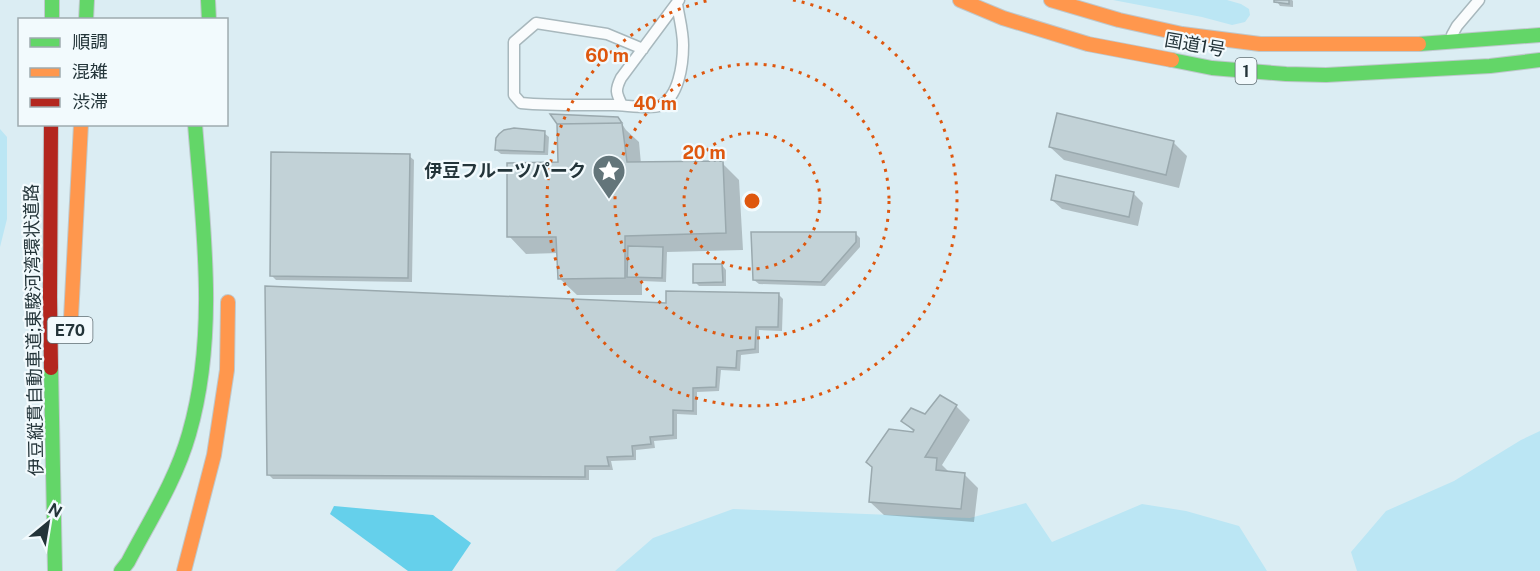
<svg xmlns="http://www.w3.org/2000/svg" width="1540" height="571" viewBox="0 0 1540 571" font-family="'Public Sans','Noto Sans JP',sans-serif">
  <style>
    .green { fill: #bbe6f4 }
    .water { fill: #65d0eb }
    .shadow { fill: #0003 }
    .building { fill: #c2d2d7; stroke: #9aa9ae; stroke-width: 1.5 }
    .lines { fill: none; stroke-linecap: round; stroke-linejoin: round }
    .lane-casing { stroke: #a8b8bd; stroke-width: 13 }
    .fast-casing { stroke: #bec8cc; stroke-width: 16 }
    .slow-casing { stroke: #bec8cc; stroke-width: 16 }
    .jam-casing { stroke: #bec8cc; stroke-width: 16 }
    .lane { stroke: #fafcfd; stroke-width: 10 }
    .fast { stroke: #63d668; stroke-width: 14 }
    .slow { stroke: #ff974d; stroke-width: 14 }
    .jam { stroke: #b3261e; stroke-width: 14 }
    .ring { fill: none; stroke: #de570e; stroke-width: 3; stroke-dasharray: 3 6 }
    .labels { text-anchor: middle; stroke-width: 4.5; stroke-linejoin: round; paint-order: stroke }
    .shield { fill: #f2fafd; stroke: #616f74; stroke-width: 1.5 }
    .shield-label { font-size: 16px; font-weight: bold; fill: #233439 }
    .street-label { font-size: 18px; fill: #233439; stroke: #f2fafd }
    .poi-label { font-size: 18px; font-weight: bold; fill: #233439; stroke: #f2fafd; text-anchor: end }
    .centre { fill: #de570e; stroke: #f2fafd; stroke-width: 3 }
    .ring-label { font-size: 18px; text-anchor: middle; font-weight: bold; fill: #de570e; stroke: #f2fafd; stroke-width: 4.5; stroke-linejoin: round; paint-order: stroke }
  </style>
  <rect width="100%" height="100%" fill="#dbedf3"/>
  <path class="green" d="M1113,0h114l14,4 8,5 1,6 -5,7 -13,3 -30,-8z
    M0,129l7,8v82l-7,28z
    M1540,431v140h-183l-6,-19 35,-41 68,-30 67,-41z
    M1026,503l26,39 90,-38 44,7 53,15 28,45h-652l38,-33 80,-29 237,9z"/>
  <path class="water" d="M334,506l99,9 38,28 -19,28h-44l-78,-57z"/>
  <path class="shadow" d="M1276,0h16l1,1v6l-13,-1z
    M618,118l8,12 13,12 2,22 81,-1 17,17 4,70 -76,2 -1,30 -24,-1v14h-65l-18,-17 -1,-25 -32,1 -17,-18 50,-72z
    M544,133l5,4 -1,18 -47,-1 -5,-4z
    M1173,142l14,14 -8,32 -115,-28 -14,-13z
    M409,156l5,4 -2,122 -136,-2 -4,-4z
    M1134,194l9,9 -5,23 -76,-17 -10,-9z
    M855,233l5,5v9l-35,39 -66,-2 -5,-4z
    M722,265l4,5v16h-27l-4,-4z
    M779,295l4,4 -1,32 -23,-1v23l-18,2 -1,16 -19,-1 -2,21 -22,1v23l-20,-1v25l-23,2 1,7 -19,2v10l-25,1 2,9h-24v10l-316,-1 -5,-5 400,-170z
    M956,406l14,14 -28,45 8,8 14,1 14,14 -4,34 -90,-7 -14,-13 46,-68 -13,-13 23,-5z"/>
  <path class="building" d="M1274,0h15v4l-15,-2z
    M1057,113l117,28 -8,34 -117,-28z
    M550,114l68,3 4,6 -65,1z
    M622,123l5,39 96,-1 3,72 -101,3v42l-67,1 -2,-42h-49v-74l51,-1 -1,-38z
    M514,128l31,3 -1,21 -49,-2 1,-12 3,-4 5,-4z
    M271,152l139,2 -2,124 -138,-2z
    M1056,175l78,17 -5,25 -78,-17z
    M751,232h105v10l-35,40 -68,-2z
    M628,246l35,1 -1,31 -35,-1z
    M693,264h29l1,18 -30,1z
    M265,286l401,17v-12l113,2 -1,34h-22l-1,22 -18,2 -1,17 -19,-1 -1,20 -23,1v23l-20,-1v25l-23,2 1,7 -19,2 1,10 -26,1 2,9h-24v11l-318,-2z
    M940,395l17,10 -32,52 12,1 -1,12 29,3 -4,36 -92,-7 3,-35 -6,-5 23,-33 24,3 1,-2 -13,-9 10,-13 14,6z"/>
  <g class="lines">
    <g class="lane-casing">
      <path id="lane" d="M1452,35l5,-9 22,-26
        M643,49l-36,-15 -71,-11 -22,19v53l7,8c31,3 61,2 92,2 11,0 38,4 46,1 20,-8 24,-42 24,-61 0,-14 -4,-28 -6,-41
        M622,105c-6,-12 -7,-15 -1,-27l58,-78"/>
    </g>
    <g class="fast-casing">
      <path id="fast" d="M52,0v20
        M208,0l1,20
        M86,20l1,-20
        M1419,44l121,-9
        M1172,60l40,8 74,6 40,1 164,-9 50,-6
        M51,368l4,203
        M121,571l7,-9c22,-42 48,-82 61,-128 29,-100 14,-208 6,-310"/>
    </g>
    <g class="slow-casing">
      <path id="slow" d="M960,0l43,18 85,26 84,16
        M1051,0l68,20 63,14 78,10h159
        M71,318l10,-194
        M184,571l30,-116 13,-85 1,-68"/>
    </g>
    <g class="jam-casing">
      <path id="jam" d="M51,124l-1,173 1,71"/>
    </g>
    <use href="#lane" class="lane"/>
    <use href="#fast" class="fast"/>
    <use href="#slow" class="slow"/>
    <use href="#jam" class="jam"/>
  </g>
  <g class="ring">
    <circle cx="752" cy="201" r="68"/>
    <circle cx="752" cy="201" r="137"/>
    <path d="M793 0A205 205 0 1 1 711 0"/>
  </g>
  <defs>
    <g id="sight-pin" transform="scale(1.725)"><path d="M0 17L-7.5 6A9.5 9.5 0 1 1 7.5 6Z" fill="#63757a" stroke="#f2fafd"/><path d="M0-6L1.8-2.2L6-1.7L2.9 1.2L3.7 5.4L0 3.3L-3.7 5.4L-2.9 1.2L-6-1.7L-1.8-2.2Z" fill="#fff"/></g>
  </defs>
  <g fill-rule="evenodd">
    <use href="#sight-pin" x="609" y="171"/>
  </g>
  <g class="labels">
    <g class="shield">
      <rect x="1235.5" y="58" width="21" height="26" rx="4.5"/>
      <rect x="47.5" y="317" width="45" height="26" rx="4.5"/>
    </g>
    <g class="shield-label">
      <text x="1246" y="77">1</text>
      <text x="70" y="336">E70</text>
    </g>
    <g class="street-label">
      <text transform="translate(1195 45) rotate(10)" y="6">国道1号</text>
      <text transform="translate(34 330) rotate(-91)" y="6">伊豆縦貫自動車道;東駿河湾環状道路</text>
    </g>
    <g class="poi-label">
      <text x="586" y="177">伊豆フルーツパーク</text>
    </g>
  </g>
  <circle cx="752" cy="201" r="9" class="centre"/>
  <g class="ring-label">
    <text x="607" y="62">60 m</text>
    <text x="655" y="110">40 m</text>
    <text x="704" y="159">20 m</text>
  </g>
  <rect x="18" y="18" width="210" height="108" fill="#f2fafd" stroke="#9fabaf" stroke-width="1.5"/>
  <rect x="30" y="38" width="30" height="9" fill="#63d668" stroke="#9fabaf" stroke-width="1.5"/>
  <text x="72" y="48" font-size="18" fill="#233439">順調</text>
  <rect x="30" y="68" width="30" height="9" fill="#ff974d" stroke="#9fabaf" stroke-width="1.5"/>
  <text x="72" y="78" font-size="18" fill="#233439">混雑</text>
  <rect x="30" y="98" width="30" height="9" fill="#b3261e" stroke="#9fabaf" stroke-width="1.5"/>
  <text x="72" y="108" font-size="18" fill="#233439">渋滞</text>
  <g transform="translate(48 523) rotate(30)" stroke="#f2fafd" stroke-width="4.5" paint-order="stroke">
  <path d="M0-4.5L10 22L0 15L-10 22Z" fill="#233439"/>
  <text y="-9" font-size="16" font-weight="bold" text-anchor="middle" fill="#233439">N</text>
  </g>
</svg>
